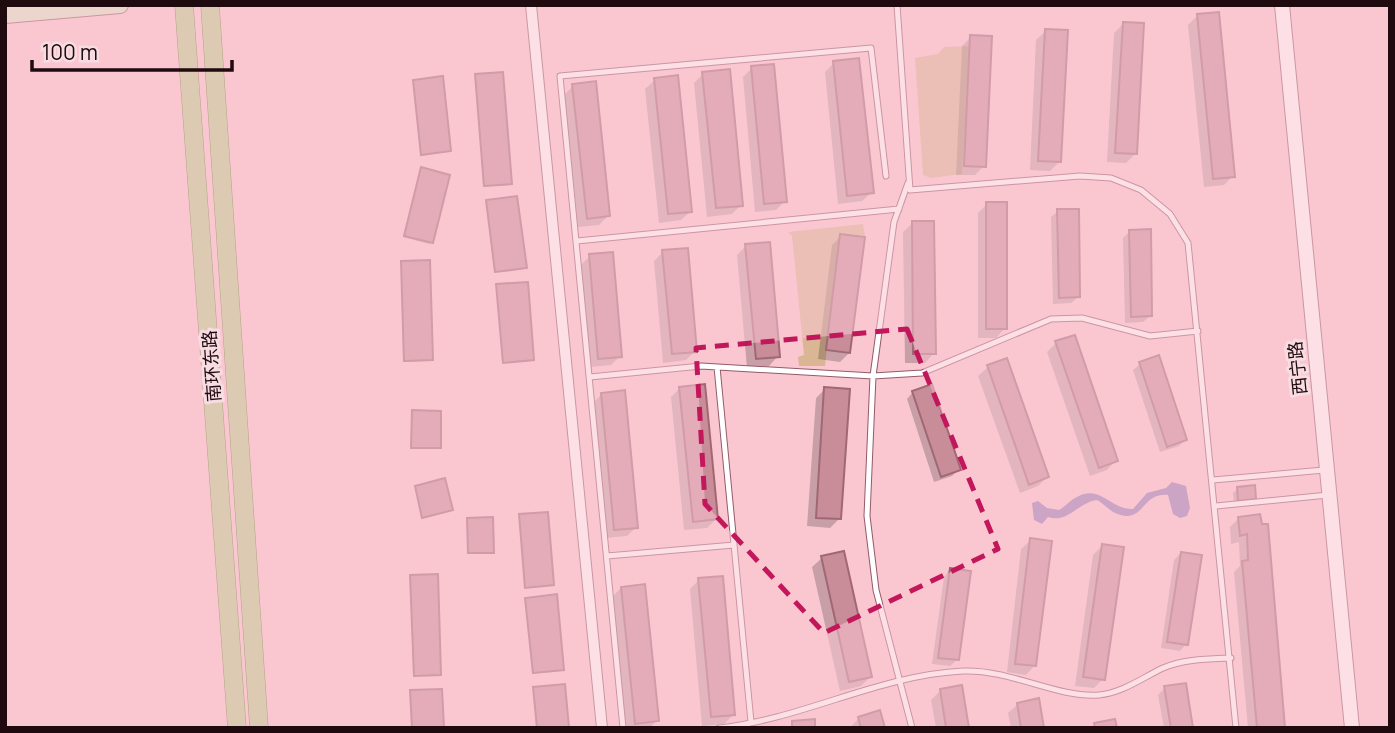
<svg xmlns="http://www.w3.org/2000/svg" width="1395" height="733" viewBox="0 0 1395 733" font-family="Manrope,'Noto Sans SC',sans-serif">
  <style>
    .green { fill: #dab694 }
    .water { fill: #967ab6 }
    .shadow { fill: #0003 }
    .building { fill: #c98d9a; stroke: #a06874; stroke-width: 2 }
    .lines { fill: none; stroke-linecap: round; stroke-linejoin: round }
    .service-casing { stroke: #935b68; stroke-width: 7 }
    .minor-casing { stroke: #935b68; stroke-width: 12 }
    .tertiary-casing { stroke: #935b68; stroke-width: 16 }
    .secondary-casing { stroke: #935b68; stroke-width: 18 }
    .primary-casing { stroke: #657630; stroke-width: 19 }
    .service { stroke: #fff; stroke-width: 5 }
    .minor { stroke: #fff; stroke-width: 10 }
    .tertiary { stroke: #fff; stroke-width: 14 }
    .secondary { stroke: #dce7c6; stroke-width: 16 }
    .primary { stroke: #b9d08d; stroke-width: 18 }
    .marked { fill: none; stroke: #c2185b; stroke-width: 5; stroke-dasharray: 14 9; stroke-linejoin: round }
    .labels { text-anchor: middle; stroke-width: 6; stroke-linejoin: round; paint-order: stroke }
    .street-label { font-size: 18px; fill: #1f0a10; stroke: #f7dce1 }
  </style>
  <rect width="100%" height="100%" fill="#fac7d1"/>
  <path class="green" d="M970,46l-8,128 -31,4 -8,-3 -8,-117 23,-4 6,-7z
    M863,224l2,13 -25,-3 -15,132h-26l-1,-9 6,-2 -12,-119 -4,-4z"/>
  <path class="water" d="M1172,482l14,4 4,22 -3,8 -7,2 -7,-4 -5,-19c-28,-3 -23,31 -53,18 -6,-3 -11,-9 -18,-13 -18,2 -30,24 -49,17l-6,7 -8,-4 -2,-17 6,-2 9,7 12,2c7,-4 11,-10 18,-13 24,-13 33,13 56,12l14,-16 19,-5z"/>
  <path class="shadow" d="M1197,16l36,160 -9,9 -20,2 -16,-162z
    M1123,24l12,130 -9,9 -19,-1 7,-129z
    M1046,31l14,130 -10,10 -20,-1 6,-130z
    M971,37l13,129 -9,9h-19l6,-129z
    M834,63l38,129 -10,9 -24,3 -13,-132z
    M752,68l33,133 -9,9 -21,2 -12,-135z
    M703,74l38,131 -9,9 -25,3 -13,-134z
    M476,76l34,107 -2,2 -25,2z
    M655,80l36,131 -10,9 -22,3 -14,-134z
    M414,81l35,70 -2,1 -27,3z
    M573,86l35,130 -9,9 -21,2 -14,-132z
    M421,169l10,73 -2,2 -26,-7z
    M486,202l39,65 -2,2 -29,4z
    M987,204l18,124 -9,10h-18v-125z
    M1058,211l20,86 -7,6 -18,1 -2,-87z
    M913,223l21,130 -9,10h-20l-2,-131z
    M1130,231l20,85 -7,6 -18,1 -2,-85z
    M841,236l8,117 -9,9 -22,-3 14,-114z
    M746,246l32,110 -9,10 -22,2 -10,-113z
    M663,252l32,99 -9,9 -23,3 -9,-102z
    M590,256l30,100 -9,9 -21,2 -9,-102z
    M401,263l30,97 -2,1 -26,1z
    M497,286l35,73 -1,2 -29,2z
    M1056,343l60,117 -9,10 -17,6 -43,-124z
    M1006,360l41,117 -9,9 -18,7 -42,-117 10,-9z
    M1140,364l45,75 -6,7 -19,6 -27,-82z
    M680,388l36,131 -9,9 -23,2 -13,-133z
    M825,389l14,130 -9,9 -23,-2 9,-128z
    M913,392l46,77 -7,7 -18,6 -27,-83z
    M602,394l34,133 -9,9 -22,2 -12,-135z
    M413,412l26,35 -1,2h-28z
    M416,487l35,22 -30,9z
    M1238,489l16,9 -4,4 -16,2 -1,-11z
    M520,516l33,68 -2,2 -27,2z
    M1259,516l24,212h-35l-14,-156 6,-6 -1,-24 -8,2 -1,-17 9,-9z
    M468,520l24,32 -2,2h-23z
    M1031,540l4,125 -9,10 -19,-3 14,-123z
    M1102,546l1,133 -9,9 -19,-2 18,-131z
    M1181,553l5,91 -6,7 -19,-3 13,-88z
    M822,558l48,119 -9,9 -21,5 -28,-124z
    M950,570l7,90 -7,6 -18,-2 12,-87z
    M411,577l28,97 -1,2h-25z
    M699,580l34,135 -9,9 -22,2 -12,-137z
    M621,588l36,132 -7,8h-24l-14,-131z
    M526,599l36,70 -1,2 -29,3z
    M1165,688l26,40h-27l-6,-33z
    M534,689l33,39h-31z
    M941,690l26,38h-31l-5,-28z
    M411,692l31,36h-31z
    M1018,704l25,24h-32l-3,-15z
    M859,718l25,10h-34z"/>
  <path class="building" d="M1219,12l16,165 -22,2 -16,-165z
    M1123,22l21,1 -7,131 -22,-1z
    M1045,29l23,1 -7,132 -23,-1z
    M970,35l22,1 -6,131 -22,-1z
    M859,58l15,135 -27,3 -14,-135z
    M774,64l13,138 -23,2 -13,-138z
    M730,69l13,137 -27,2 -14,-136z
    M503,72l9,112 -28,2 -9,-112z
    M678,75l14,137 -24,2 -14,-136z
    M443,76l8,75 -30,4 -8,-75z
    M596,81l14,135 -23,3 -15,-135z
    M421,167l29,8 -17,68 -29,-7z
    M517,196l10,72 -32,4 -9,-72z
    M986,202h21v127h-21z
    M1057,209h22l1,88 -21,1z
    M912,221h22l2,133h-23z
    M1151,229l1,87 -21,1 -2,-87z
    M840,234l25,3 -15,116 -24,-3z
    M770,242l10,115 -24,2 -11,-115z
    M688,248l9,104 -25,2 -10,-104z
    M613,252l9,105 -24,2 -9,-105z
    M430,260l3,100 -29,1 -3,-100z
    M528,282l6,78 -31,3 -7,-79z
    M1075,335l43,126 -19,7 -44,-127z
    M1159,355l28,85 -20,7 -28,-85z
    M1007,358l42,119 -20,8 -42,-120z
    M705,384l13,135 -25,3 -14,-135z
    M932,384l29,86 -20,7 -29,-86z
    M824,387l26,2 -9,130 -25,-1z
    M625,390l13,138 -24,2 -13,-137z
    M412,410l29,1v37h-30z
    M445,478l8,32 -31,8 -7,-32z
    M1255,485l1,14 -18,2 -1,-14z
    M548,512l6,73 -29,3 -6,-74z
    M1260,514l2,10h6l17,204h-28l-15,-167 6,-1 -1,-26 -7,2 -2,-19z
    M493,517l1,36h-26l-1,-35z
    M1030,538l22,3 -16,125 -21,-2z
    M1102,544l22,3 -19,133 -22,-3z
    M844,551l28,126 -23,5 -28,-126z
    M1181,552l21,3 -14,90 -21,-3z
    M950,568l21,3 -12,89 -21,-2z
    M438,574l3,101 -27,1 -4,-101z
    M723,576l12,139 -24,2 -13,-139z
    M645,584l14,137 -24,3 -14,-137z
    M557,594l7,76 -31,3 -8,-75z
    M1186,683l7,45h-22l-7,-42z
    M565,684l4,44h-32l-4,-41z
    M962,685l7,43h-23l-6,-39z
    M442,689l2,39h-32l-2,-38z
    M1039,698l5,30h-23l-4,-25z
    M880,710l5,18h-24l-3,-11z
    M815,719v9h-23v-7z
    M1115,719l2,9h-22l-1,-5z"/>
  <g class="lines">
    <g class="service-casing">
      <path id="service" d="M897,5l13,185 170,-14 31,2 30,12 29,24 18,29 48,485
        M908,183l-14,39 -21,154 -6,140 9,74 36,138
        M577,241l322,-32
        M717,367l34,355
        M590,377l111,-11 172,10 49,-3 129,-54 31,-1 68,18 48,-5
        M1213,480l111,-10
        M1216,506l112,-11
        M607,556l127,-11
        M623,728l-63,-652 311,-28 15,128
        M719,728c84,-9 160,-53 244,-57 47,-2 93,27 136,24 23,-2 43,-17 64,-27 20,-9 45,-9 68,-10"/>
    </g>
    <g class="minor-casing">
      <path id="minor" d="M531,5l71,723"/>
    </g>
    <g class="tertiary-casing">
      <path id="tertiary" d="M1282,5l70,723"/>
    </g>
    <g class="secondary-casing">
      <path id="secondary" d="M5,15l115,-10"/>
    </g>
    <g class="primary-casing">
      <path id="primary" d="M184,5l53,723
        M210,5l49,723"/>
    </g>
    <use href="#service" class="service"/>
    <use href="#minor" class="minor"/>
    <use href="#tertiary" class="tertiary"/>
    <use href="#secondary" class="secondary"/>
    <use href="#primary" class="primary"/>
  </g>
  <path d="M0 0H1395V733H0ZM907,329l91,220 -174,84 -119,-129 -9,-156z" fill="#fac7d1" fill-opacity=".55" fill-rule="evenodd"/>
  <path class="marked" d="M907,329l91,220 -174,84 -119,-129 -9,-156z"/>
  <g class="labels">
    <g class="street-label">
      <text transform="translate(212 366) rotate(-94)" y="6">南环东路</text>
      <text transform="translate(1298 368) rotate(-96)" y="6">西宁路</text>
    </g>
  </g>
  <rect width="1395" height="733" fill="none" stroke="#1f0a10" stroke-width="14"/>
  <path d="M32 60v10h200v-10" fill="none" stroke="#1f0a10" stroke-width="3.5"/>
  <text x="42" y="60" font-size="21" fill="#1f0a10" stroke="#f7dce1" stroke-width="5" paint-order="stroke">100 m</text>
</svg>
